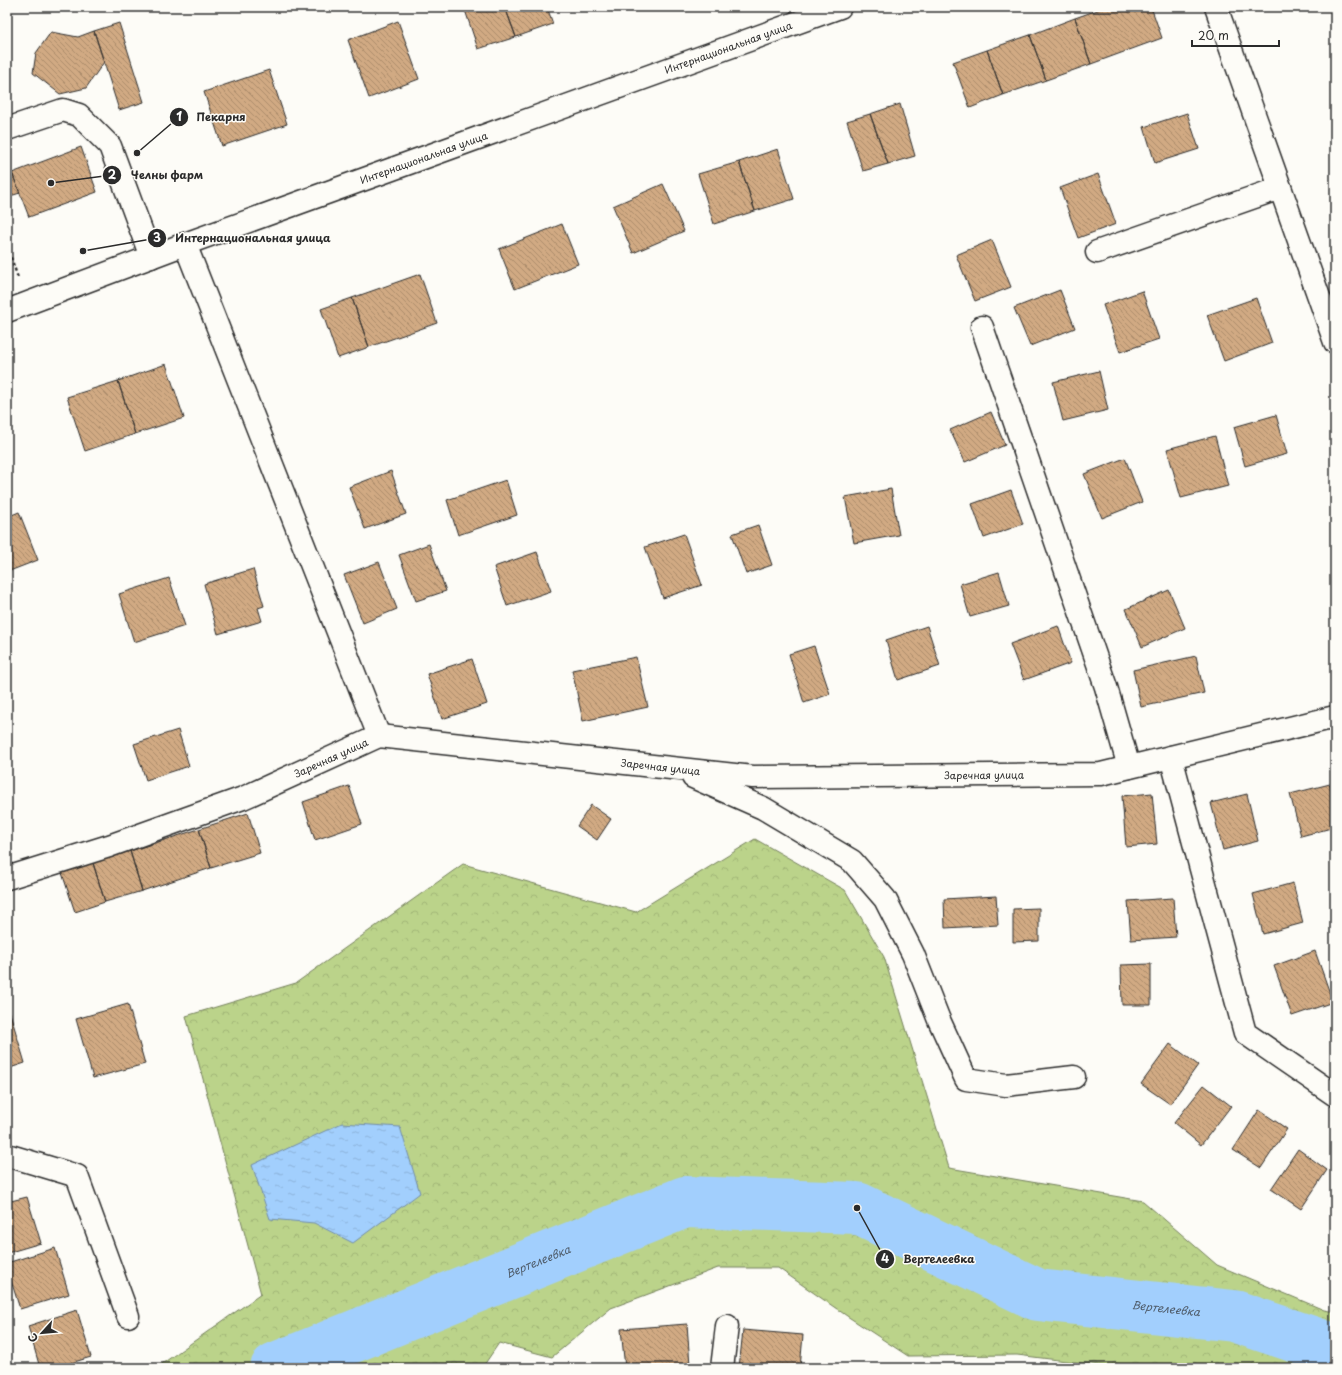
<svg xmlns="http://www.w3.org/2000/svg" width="1342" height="1375" viewBox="0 0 1342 1375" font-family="'Playpen Sans',sans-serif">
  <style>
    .forest { fill: url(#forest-crowns); stroke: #737f5a }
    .water { fill: url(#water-ripples); stroke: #728da9 }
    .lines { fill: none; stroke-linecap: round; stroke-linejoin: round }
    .river { stroke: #a2cffd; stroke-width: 52 }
    .building { fill: url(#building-back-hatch); stroke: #2b2b2b }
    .minor-casing { stroke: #2b2b2b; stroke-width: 25 }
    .path { stroke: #2b2b2b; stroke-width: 2.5; stroke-dasharray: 3 3; stroke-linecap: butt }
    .minor { stroke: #fdfcf7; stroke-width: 22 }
    .labels { text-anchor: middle; stroke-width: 3; stroke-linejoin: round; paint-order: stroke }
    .street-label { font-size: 10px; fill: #2b2b2b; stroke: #fdfcf7 }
    .water-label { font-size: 11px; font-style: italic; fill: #4f5c6a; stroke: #fdfcf7 }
    .leader { fill: none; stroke: #2b2b2b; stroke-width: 1.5 }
    .callout-dot { fill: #2b2b2b; stroke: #fdfcf7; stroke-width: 1.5 }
    .mark-label { font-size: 12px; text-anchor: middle; font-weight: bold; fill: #fff }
    .callout-label { font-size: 11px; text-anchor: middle; font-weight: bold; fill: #2b2b2b; stroke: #fdfcf7; stroke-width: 3; stroke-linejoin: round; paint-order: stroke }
  </style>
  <defs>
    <pattern id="forest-crowns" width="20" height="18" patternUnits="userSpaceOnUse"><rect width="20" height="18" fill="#bbd38a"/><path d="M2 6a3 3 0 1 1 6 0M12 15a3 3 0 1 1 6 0" fill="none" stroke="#a1b577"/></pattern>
    <pattern id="water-ripples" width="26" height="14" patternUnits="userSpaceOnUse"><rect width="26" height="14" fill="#a2cffd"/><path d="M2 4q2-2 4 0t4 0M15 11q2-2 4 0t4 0" fill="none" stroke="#8cb2d9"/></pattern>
    <pattern id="building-back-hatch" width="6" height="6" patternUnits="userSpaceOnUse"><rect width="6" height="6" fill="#d1aa83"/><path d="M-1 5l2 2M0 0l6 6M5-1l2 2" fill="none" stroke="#aa8b6b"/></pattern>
  </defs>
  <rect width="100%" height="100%" fill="#fdfcf7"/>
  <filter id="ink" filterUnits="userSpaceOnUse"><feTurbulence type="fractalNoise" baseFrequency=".025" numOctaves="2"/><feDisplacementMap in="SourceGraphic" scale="8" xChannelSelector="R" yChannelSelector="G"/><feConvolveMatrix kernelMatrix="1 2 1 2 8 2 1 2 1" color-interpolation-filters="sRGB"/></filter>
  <g filter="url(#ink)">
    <path class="forest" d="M755,839l90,51 39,67 65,211 194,33 74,64 107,45 11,2v56h-211l-107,-13 -109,1 -61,-40 -69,-48h-60l-107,40 -59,49 -53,-14 -17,25h-326l105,-74 -75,-278 110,-33 167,-119 173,48z"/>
    <path class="water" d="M342,1123l58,4 20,66 -67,50 -39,-20 -44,-4 -18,-54z"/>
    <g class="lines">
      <path class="river" id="s1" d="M276,1368l409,-166 172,6 181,87 196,21 101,34"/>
    </g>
    <path class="building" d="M464,7h41l11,30 -38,12z
      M505,7h42l6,17 -37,13z
      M1106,7h45l11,31 -71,26 -16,-46z
      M1075,18l16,46 -45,16 -16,-45z
      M398,21l21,58 -50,19 -21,-58z
      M119,23l25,79 -25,8 -25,-79z
      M94,31l10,31 -18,26 -26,6 -27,-21 3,-20 15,-21 27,5z
      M1030,35l16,45 -43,15 -16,-45z
      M987,50l16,45 -33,13 -17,-46z
      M269,70l18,54 -65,22 -18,-54z
      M900,104l15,52 -27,8 -18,-50z
      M1187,113l12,36 -44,14 -11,-36z
      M870,114l18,50 -25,7 -16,-50z
      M81,147l16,45 -68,25 -17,-44z
      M778,149l16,50 -39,12 -16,-49z
      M739,162l16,49 -41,13 -16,-50z
      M12,173l8,20 -13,4v-23z
      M1098,174l18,50 -38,14 -18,-50z
      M663,184l21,47 -51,22 -20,-47z
      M562,224l16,40 -63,25 -16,-40z
      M992,240l19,47 -36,14 -19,-46z
      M420,274l17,49 -68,24 -17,-49z
      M1060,290l15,38 -45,18 -16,-38z
      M1142,291l17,48 -39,13 -17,-47z
      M352,298l17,49 -31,11 -17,-49z
      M1256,298l16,45 -48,18 -17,-46z
      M166,364l18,54 -49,16 -17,-53z
      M1099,371l9,39 -45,11 -10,-39z
      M118,381l17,53 -50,17 -18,-54z
      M991,412l14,33 -40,17 -15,-32z
      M1276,415l11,39 -42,12 -11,-39z
      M1215,436l13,50 -47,12 -14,-49z
      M1125,458l17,44 -40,16 -18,-44z
      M391,471l15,43 -41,15 -16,-42z
      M506,480l11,35 -59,20 -11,-35z
      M891,489l8,46 -45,8 -9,-46z
      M1011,490l12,34 -39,14 -12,-34z
      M19,512l19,48 -31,12v-55z
      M758,525l14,40 -26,9 -14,-40z
      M684,534l18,51 -39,13 -18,-51z
      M429,544l17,47 -30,10 -17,-46z
      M537,552l14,39 -44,15 -13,-39z
      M379,562l18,47 -34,14 -19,-48z
      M253,569l11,37 -6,2 4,13 -44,13 -14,-50z
      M999,572l10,34 -39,11 -10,-33z
      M169,578l16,48 -51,16 -15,-48z
      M1169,590l16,38 -43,19 -16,-38z
      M927,626l13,40 -42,14 -12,-40z
      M1058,626l13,37 -47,17 -14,-36z
      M814,646l16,48 -26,9 -15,-49z
      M1196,656l8,37 -63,14 -8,-37z
      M636,657l12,50 -65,14 -11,-51z
      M472,659l15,45 -45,15 -15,-45z
      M178,730l11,36 -43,14 -12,-36z
      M1330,784l5,21v22l-34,9 -11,-42z
      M349,786l13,38 -47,16 -12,-38z
      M1152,793l5,51 -31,3 -4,-51z
      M1247,794l11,47 -35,9 -12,-47z
      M591,805l20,14 -14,21 -20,-14z
      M248,813l12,40 -49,15 -12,-39z
      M199,829l12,39 -69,23 -12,-40z
      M130,851l12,40 -37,11 -12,-39z
      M93,863l12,39 -30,10 -13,-39z
      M1293,883l10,40 -40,11 -10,-40z
      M996,896l2,29 -53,3 -1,-29z
      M1173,898l3,39 -45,3 -3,-39z
      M1039,908v33l-26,1v-33z
      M1315,951l18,51 -41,14 -18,-50z
      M1151,964v41h-29l-1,-40z
      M128,1004l17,60 -52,14 -17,-59z
      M10,1013l15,50 -18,6v-55z
      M1170,1044l28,21 -28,39 -29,-20z
      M1204,1085l27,21 -30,39 -27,-22z
      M1259,1110l28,19 -26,39 -28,-18z
      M1298,1149l29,21 -26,39 -30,-20z
      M27,1197l14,46 -34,10v-51z
      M55,1248l14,46 -49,15 -13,-41v-5z
      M77,1310l14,47 -37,11h-14l-12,-42z
      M687,1324l3,41 -46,3h-19l-4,-39z
      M743,1330l60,5 -3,33h-61z"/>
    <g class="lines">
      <g class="minor-casing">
        <g id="minor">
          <path d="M1216,7l119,335"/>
          <path d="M7,129l56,-19 16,5 31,31 41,111"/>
          <path d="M185,244l194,492"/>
          <path d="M1097,252l183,-64"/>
          <path id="s2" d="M7,311l178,-67 655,-237"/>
          <path d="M982,327l124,360 23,80"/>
          <path d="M1171,757l74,276 90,62"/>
          <path d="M693,777l70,31 89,53 33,38 28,55 26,66 27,59 40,6 68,-8"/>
          <path id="s3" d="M7,878l102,-32 134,-48 136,-62 374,41 348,-3 234,-57"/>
          <path d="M7,1155l70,21 51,140"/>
          <path d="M722,1368l5,-42"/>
        </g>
      </g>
      <path class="path" d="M7,246l11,32"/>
      <use href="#minor" class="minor"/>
    </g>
  </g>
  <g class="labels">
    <g class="street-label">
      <text dy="4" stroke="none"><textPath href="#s2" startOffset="768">Интернациональная улица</textPath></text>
      <text dy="4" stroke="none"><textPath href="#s2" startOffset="444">Интернациональная улица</textPath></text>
      <text dy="4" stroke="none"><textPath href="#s3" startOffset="346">Заречная улица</textPath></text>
      <text dy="4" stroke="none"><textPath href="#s3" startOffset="682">Заречная улица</textPath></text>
      <text dy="4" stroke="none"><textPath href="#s3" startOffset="1006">Заречная улица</textPath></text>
    </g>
    <g class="water-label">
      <text dy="4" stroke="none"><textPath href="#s1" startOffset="283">Вертелеевка</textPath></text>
      <text dy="4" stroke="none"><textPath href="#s1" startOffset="943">Вертелеевка</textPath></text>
    </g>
  </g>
  <path class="leader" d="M137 153L179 117M51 183L112 175M83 251L157 238M857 1208L885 1259"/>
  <g class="callout-dot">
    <circle cx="137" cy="153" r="4"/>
    <circle cx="51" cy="183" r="4"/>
    <circle cx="83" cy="251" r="4"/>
    <circle cx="857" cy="1208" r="4"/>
    <circle cx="179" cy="117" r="10"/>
    <circle cx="112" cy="175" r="10"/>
    <circle cx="157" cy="238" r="10"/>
    <circle cx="885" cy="1259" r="10"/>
  </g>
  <g class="mark-label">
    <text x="179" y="121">1</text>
    <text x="112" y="179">2</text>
    <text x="157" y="242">3</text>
    <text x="885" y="1263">4</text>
  </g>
  <g class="callout-label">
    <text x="221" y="121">Пекарня</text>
    <text x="167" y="179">Челны фарм</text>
    <text x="253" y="242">Интернациональная улица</text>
    <text x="939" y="1263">Вертелеевка</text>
  </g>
  <rect width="1342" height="1375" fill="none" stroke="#fdfcf7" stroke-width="24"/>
  <rect x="12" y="12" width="1318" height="1351" fill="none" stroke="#2b2b2b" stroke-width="1.5" filter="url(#ink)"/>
  <g transform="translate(42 1333) rotate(243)" stroke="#fdfcf7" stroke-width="3" paint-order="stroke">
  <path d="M0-3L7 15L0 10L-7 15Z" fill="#2b2b2b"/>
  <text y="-6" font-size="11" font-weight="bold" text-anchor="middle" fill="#2b2b2b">С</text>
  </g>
  <path d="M1192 40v6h87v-6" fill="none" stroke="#2b2b2b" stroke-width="2"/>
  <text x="1198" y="40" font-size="12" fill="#2b2b2b" stroke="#fdfcf7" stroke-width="3" paint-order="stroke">20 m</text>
</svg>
